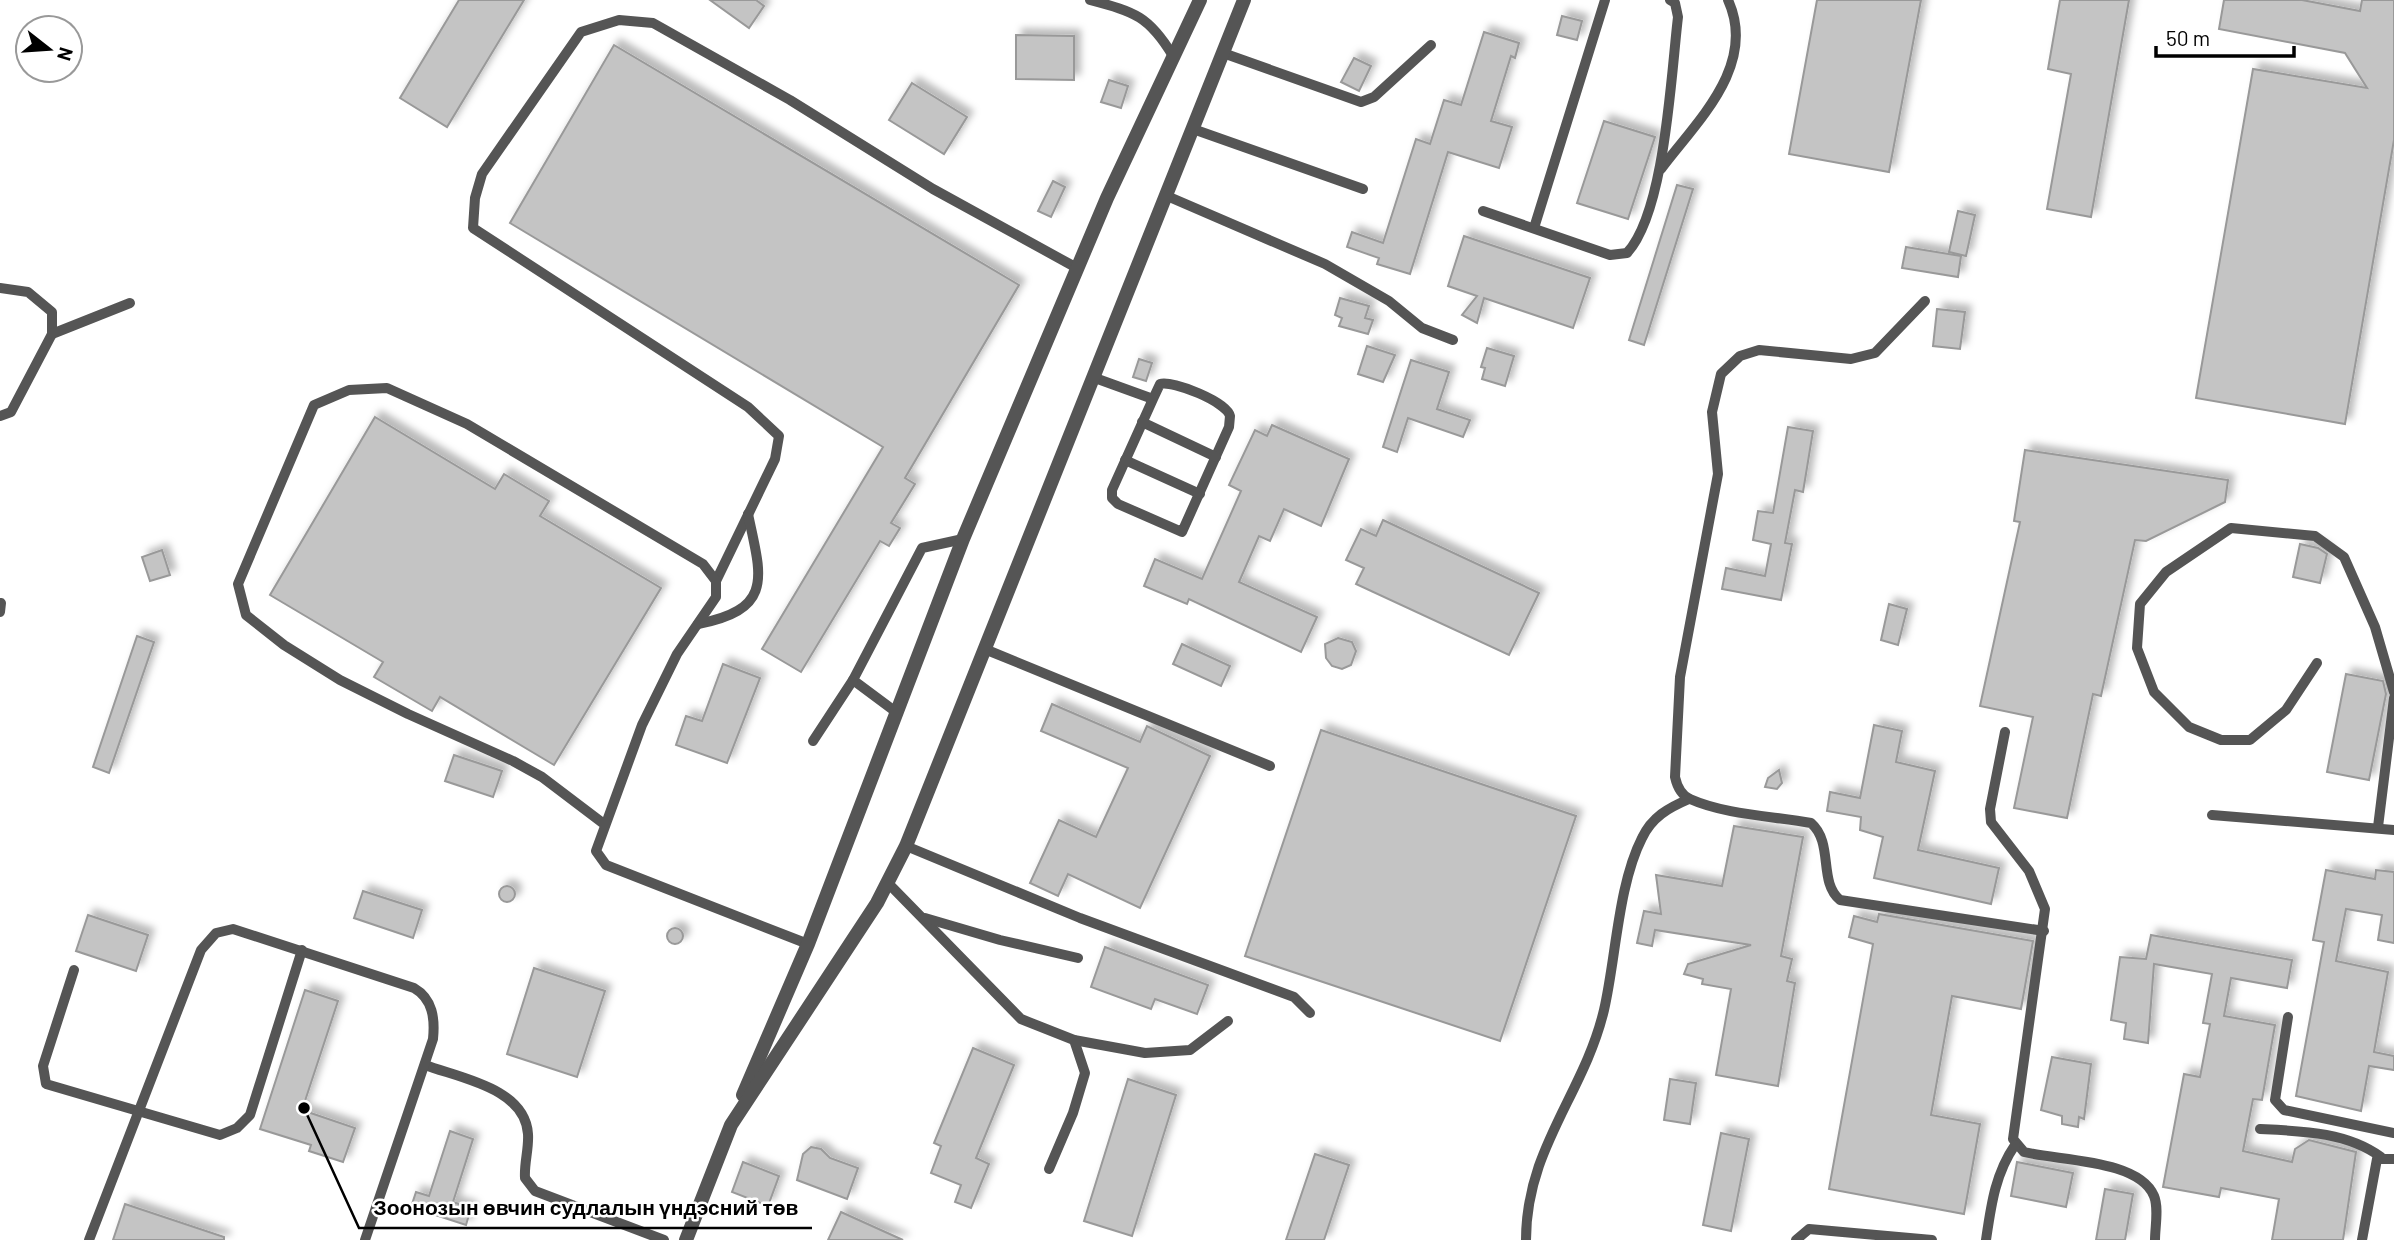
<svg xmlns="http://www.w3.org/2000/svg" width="2394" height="1240" viewBox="0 0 2394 1240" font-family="Barlow,sans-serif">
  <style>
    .building { fill: #c4c4c4; stroke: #999; stroke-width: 2; filter: url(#shadow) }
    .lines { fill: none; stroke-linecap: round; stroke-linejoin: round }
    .lane { stroke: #555; stroke-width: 10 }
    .street { stroke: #555; stroke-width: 14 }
    .leader { fill: none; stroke: #000; stroke-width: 2.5 }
    .callout-dot { fill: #000; stroke: #fff; stroke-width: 2.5 }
    .callout-label { font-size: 21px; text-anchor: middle; font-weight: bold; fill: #000; stroke: #fff; stroke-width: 5; stroke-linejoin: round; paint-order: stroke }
  </style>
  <defs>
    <filter id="shadow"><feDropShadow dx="6" dy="-6" stdDeviation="3.5" flood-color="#0004"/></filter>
  </defs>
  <rect width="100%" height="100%" fill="#fff"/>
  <!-- building -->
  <g class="building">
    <path d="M459,0h65l-77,127 -47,-29z"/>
    <path d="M710,0h46l8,6 -15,22z"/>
    <path d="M1817,0h104l-32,172 -100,-18z"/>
    <path d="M2060,0h69l-38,217 -44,-8 24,-135 -23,-5z"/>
    <path d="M2224,0h78l58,11 2,-11h32v140l-49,284 -149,-26 57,-329 114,19 -22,-35 -126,-24z"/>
    <path d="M1562,16l20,5 -5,19 -20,-5z"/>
    <path d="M1484,32l35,11 -4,15 -4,-2 -20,65 21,6 -13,41 -51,-16 -38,122 -33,-10 2,-6 -32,-11 5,-15 31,11 33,-104 14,5 14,-44 17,5z"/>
    <path d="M1016,35l58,1v44l-58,-1z"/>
    <path d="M614,45l405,240 -114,193 10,6 -24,39 9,5 -11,18 -9,-5 -79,131 -39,-23 121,-202 -373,-224z"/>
    <path d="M1354,58l17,8 -12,25 -18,-9z"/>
    <path d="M1109,80l19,6 -7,22 -20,-6z"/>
    <path d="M912,83l55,34 -23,37 -55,-34z"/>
    <path d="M1604,121l51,16 -27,82 -51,-16z"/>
    <path d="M1053,181l12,6 -14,30 -13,-6z"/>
    <path d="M1677,185l16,4 -49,156 -15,-5z"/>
    <path d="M1958,211l17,4 -9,41 -17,-4z"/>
    <path d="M1464,236l126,42 -17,50 -89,-30 -7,25 -15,-8 15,-19 -29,-10z"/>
    <path d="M1906,247l55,9 -3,21 -56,-9z"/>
    <path d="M1340,298l29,8 -4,12 8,2 -5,14 -29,-8 3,-8 -7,-3z"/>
    <path d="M1937,309l28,3 -5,37 -27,-3z"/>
    <path d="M1367,346l28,9 -12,27 -25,-8z"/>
    <path d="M1487,348l27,8 -9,30 -23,-7 3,-11 -4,-1z"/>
    <path d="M1139,359l13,4 -6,18 -13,-4z"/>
    <path d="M1411,360l38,12 -12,37 33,11 -7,17 -55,-19 -11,34 -14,-5z"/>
    <path d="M375,417l120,72 9,-15 45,27 -9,15 121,72 -107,177 -114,-68 -8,14 -58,-34 9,-15 -113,-67z"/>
    <path d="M1272,425l77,34 -28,67 -37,-17 -14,32 -11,-5 -20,46 78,35 -16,35 -112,-53 -2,5 -43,-18 11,-27 47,20 39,-88 -12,-6 26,-55 12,6z"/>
    <path d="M1788,427l25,4 -10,61 -8,-2 -10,53 7,1 -11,56 -59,-11 4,-21 39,8 6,-32 -18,-4 5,-29 15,2z"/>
    <path d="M2025,450l203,30 -3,22 -79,39 -11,-1 -34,156 -8,-2 -26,124 -53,-10 19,-91 -53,-11 40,-184 -6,-1z"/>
    <path d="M1383,520l156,73 -30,62 -153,-71 8,-16 -18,-8 15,-31 15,7z"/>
    <path d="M2300,544l18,4 9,6 -7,29 -27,-6z"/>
    <path d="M162,550l8,25 -20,6 -8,-24z"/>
    <path d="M1889,604l18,5 -9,36 -17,-5z"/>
    <path d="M137,636l17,6 -45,131 -16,-6z"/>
    <path d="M1338,638l14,4 4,9 -5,14 -9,4 -10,-3 -6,-8 -1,-14z"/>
    <path d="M1182,644l48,22 -9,20 -48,-22z"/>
    <path d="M723,664l37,14 -33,85 -51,-18 10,-29 16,5z"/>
    <path d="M2346,674l37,7 3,13 -17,86 -42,-8z"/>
    <path d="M1052,704l88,38 7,-16 63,30 -70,152 -72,-34 -10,22 -28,-13 29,-63 37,17 32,-69 -87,-37z"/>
    <path d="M1874,725l28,6 -6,31 39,9 -17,79 81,18 -8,36 -117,-26 9,-41 -23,-7 1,-13 -34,-6 3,-19 30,6z"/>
    <path d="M1321,730l255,86 -76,225 -255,-85z"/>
    <path d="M454,755l48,16 -9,26 -48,-16z"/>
    <path d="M1779,770l3,13 -5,6 -12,-2 3,-9z"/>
    <path d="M1734,826l69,11 -22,119 11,3 -5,22 8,2 -17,103 -62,-11 15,-86 -29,-5 1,-5 -19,-5 4,-10 63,-19 -96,-15 -3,16 -15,-3 7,-32 17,3 -5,-39 66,11z"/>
    <path d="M2326,870l49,9 1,-9 18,2v71l-16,-3 4,-25 -36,-6 -10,52 52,11 -14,80 20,4v14l-25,-4 -8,45 -65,-15 28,-154 -11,-2z"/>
    <circle cx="507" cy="894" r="8"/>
    <path d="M363,891l59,19 -9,28 -59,-20z"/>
    <path d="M1879,914l154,27 -12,68 -69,-13 -21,119 49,9 -16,90 -135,-25 44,-245 -24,-7 5,-21 23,6z"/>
    <path d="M88,915l60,20 -12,36 -60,-20z"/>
    <circle cx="675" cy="936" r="8"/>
    <path d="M2151,935l141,25 -5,28 -56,-10 -7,38 51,9 -13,75 -9,-1 -10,52 49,11 3,-13 14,-9 47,12 -13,88h-71l7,-41 -58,-11 -2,9 -56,-10 21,-113 16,3 10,-53 -7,-1 9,-49 -58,-10 -6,79 -24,-4 2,-16 -15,-3 9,-63 26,2z"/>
    <path d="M1105,947l103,38 -11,29 -42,-15 -4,10 -60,-22z"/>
    <path d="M534,968l71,23 -28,86 -70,-23z"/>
    <path d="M305,990l33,11 -36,109 53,18 -12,34 -34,-11 2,-6 -51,-16z"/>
    <path d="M973,1048l41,17 -38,93 13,6 -18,44 -16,-6 6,-17 -30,-12 10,-27 -7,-3z"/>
    <path d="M2052,1057l39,7 -7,55 -5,-2 -1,10 -16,-3v-8l-21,-6z"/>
    <path d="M1128,1079l48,16 -44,141 -48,-15z"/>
    <path d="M1670,1079l26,4 -6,41 -26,-4z"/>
    <path d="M450,1131l23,8 -20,63 18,6 -5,17 -55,-18 5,-15 13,4z"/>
    <path d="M1721,1133l28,6 -18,92 -28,-6z"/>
    <path d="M811,1147l10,2 9,9 28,10 -11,31 -50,-19 6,-26z"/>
    <path d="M1315,1154l34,11 -25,75h-38z"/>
    <path d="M743,1162l36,14 -11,30 -36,-14z"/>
    <path d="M2017,1162l56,11 -7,34 -55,-11z"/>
    <path d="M2105,1189l28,5 -8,46h-29z"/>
    <path d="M125,1204l99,33v3h-111z"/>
    <path d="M841,1212l62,28h-75z"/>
  </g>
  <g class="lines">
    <!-- lane -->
    <g class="lane">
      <path d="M1090,0c45,12 59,16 83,56"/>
      <path d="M1223,53l138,49 13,-5 57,-52"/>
      <path d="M1193,129l170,60"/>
      <path d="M1661,169c35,-47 97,-103 67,-169"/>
      <path d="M1167,196l158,68 64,37 33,27 31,12"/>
      <path d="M1483,211l127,44 17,-2c38,-41 44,-178 51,-236l-3,-14 -5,-3"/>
      <path d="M1534,228l71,-228"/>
      <path d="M0,288l28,4 24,20v22l-41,78 -11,4"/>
      <path d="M1925,301l-50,52 -24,6 -92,-9 -19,6 -19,18 -9,38 6,62 -38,203 -5,100c2,9 6,18 15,22 36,16 83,17 121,24 23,20 7,59 29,77l204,31"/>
      <path d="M52,334l78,-31"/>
      <path d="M1095,378l58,21 -41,91v8l6,6 64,28 47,-105c0,0 1,-11 1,-11 -3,-14 -57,-36 -70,-32l-7,15"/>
      <path d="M1142,422l74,35"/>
      <path d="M1125,460l75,34"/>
      <path d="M716,581l59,-122 4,-23 -31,-29 -275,-179 2,-30 7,-24 99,-142 38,-12 34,3 137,77 143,89 144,79"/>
      <path d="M0,612l1,-9"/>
      <path d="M698,624c77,-15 63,-48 50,-110"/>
      <path d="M987,650l283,116"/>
      <path d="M2317,663l-31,47 -36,30h-29l-32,-13 -35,-35 -17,-44 3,-44 26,-32 65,-44 84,8 29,21 31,70 19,65"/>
      <path d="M896,712l-43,-32 69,-132 41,-9"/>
      <path d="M2005,732l-15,77 1,13 38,49 16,38 -32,230 11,13c35,9 115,7 130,44 5,12 1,31 1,44"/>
      <path d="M813,741l40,-61"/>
      <path d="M2212,815l182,15"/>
      <path d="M604,824l-62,-47 -29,-16 -105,-47 -68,-34 -56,-35 -38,-30 -8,-31 76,-179 35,-15 38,-2 80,36 236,140 13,17v16l-39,57 -35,71 -46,126 10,14 202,79"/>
      <path d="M2378,827l16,-129"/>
      <path d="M906,846l174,72 214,79 16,16"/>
      <path d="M887,882l134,137 53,21 71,13 45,-3 38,-29"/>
      <path d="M925,918l75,22 78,18"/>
      <path d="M74,970l-31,96 3,18 174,51 17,-7 13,-13 52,-165"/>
      <path d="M2288,1017l-13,83 9,10 110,23"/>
      <path d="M425,1065c35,13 100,23 103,69 1,15 -4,29 -3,44l10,13 129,49"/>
      <path d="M2260,1129c42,2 87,3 121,28"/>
      <path d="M1049,1169l24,-56 12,-40 -11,-33"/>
      <path d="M89,1240l112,-290 15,-17 17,-4 181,59c19,11 21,31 19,51l-68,201"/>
      <path d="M1526,1240c0,-92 58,-146 78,-230 12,-52 14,-125 38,-172 10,-21 26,-30 47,-39"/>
      <path d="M1796,1240l13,-11 123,11"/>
      <path d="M1986,1240c5,-34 9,-66 29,-95"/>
      <path d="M2362,1240l15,-81h17"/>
    </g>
    <!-- street -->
    <g class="street">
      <path d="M743,1095l65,-151 155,-405 144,-341 93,-198"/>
      <path d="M686,1240l45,-115 146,-222 29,-57 338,-846"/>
    </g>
  </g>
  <!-- callouts -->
  <path class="leader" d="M304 1108L359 1228H812"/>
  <circle class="callout-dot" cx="304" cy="1108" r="7"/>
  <g class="callout-label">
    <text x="586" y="1215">Зоонозын өвчин судлалын үндэсний төв</text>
  </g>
  <!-- north arrow -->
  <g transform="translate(49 49) rotate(107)"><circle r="33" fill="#ffffff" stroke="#999999" stroke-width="2"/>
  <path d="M0-5L12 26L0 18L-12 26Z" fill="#000000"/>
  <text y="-10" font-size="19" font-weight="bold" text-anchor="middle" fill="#000000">N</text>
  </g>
  <!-- scale -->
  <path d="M2156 46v10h138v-10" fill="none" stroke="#000000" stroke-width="3.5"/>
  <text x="2166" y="46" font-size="21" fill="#000000" stroke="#ffffff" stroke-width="5" paint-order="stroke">50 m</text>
</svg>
